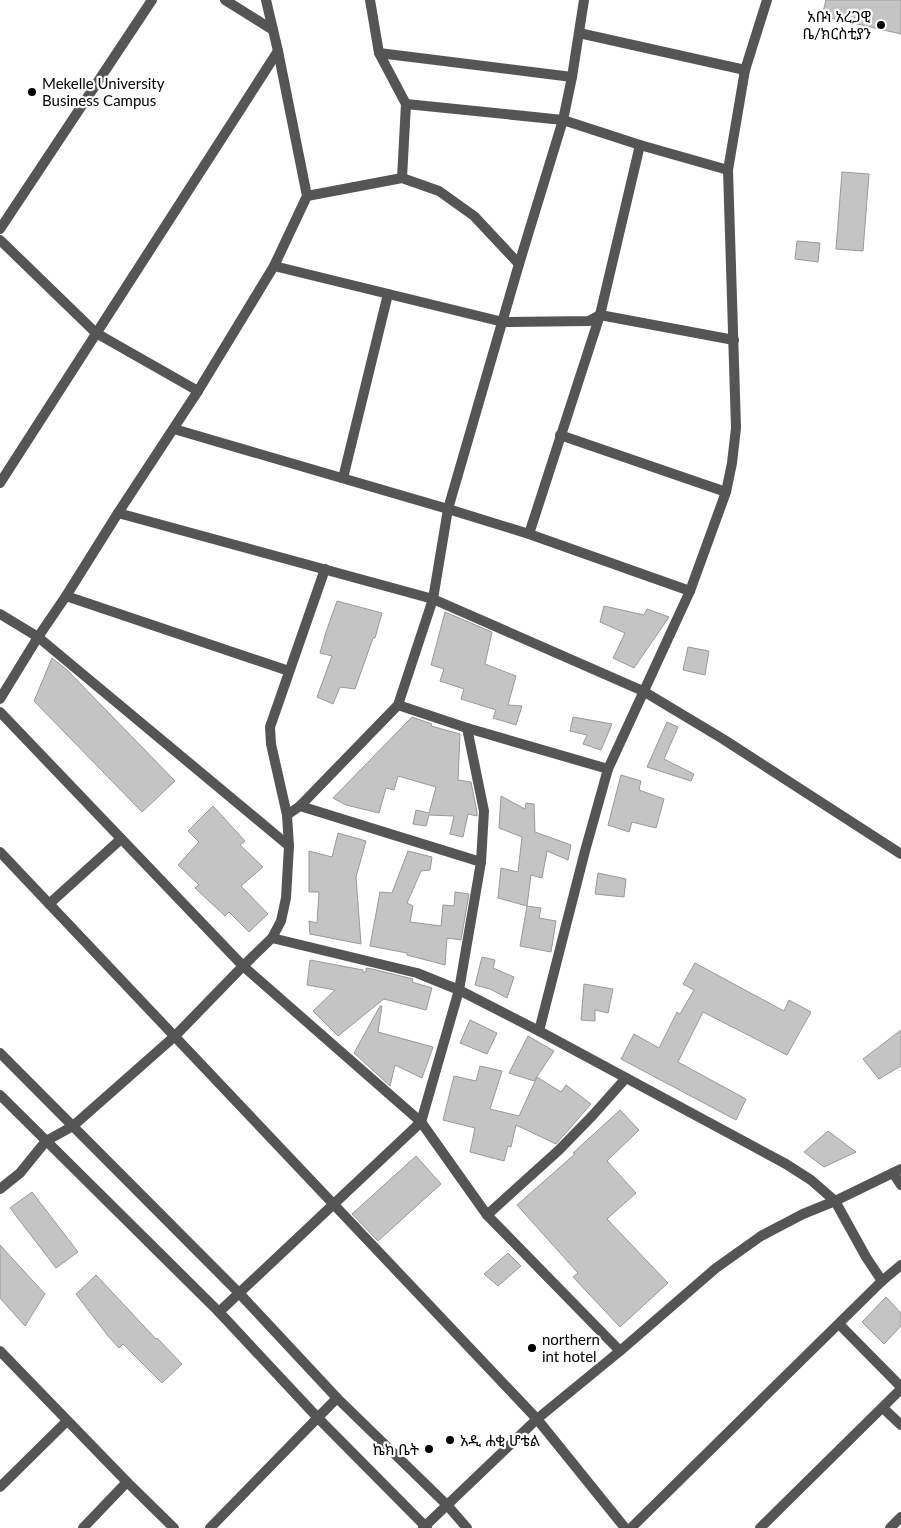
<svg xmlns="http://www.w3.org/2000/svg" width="901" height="1528" viewBox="0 0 901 1528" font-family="Lato,'Noto Sans Ethiopic',sans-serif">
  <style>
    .building { fill: #c4c4c4; stroke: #999 }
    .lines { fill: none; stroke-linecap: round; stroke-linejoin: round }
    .minor { stroke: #555; stroke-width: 10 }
    .tertiary { stroke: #555; stroke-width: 10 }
    .poi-dot { fill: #000; stroke: #fff; stroke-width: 2 }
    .labels { text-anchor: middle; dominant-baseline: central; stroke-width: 4.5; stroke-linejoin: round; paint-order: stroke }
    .poi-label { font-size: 15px; fill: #000; stroke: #fff; text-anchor: start }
  </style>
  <rect width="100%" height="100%" fill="#fff"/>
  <!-- building -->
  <g class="building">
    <path d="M826,0h75v34l-79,-18z"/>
    <path d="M842,172l27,2 -6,77 -27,-2z"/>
    <path d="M797,241l23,2 -2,19 -23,-3z"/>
    <path d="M337,601l45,12 -7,25h-2l-18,51 -15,-2 -7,17 -16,-7 15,-41 -12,-3 6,-21z"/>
    <path d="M604,606l40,9 3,-6 22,8 -35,51 -21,-10 12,-25 -25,-11z"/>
    <path d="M445,612l47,20 -7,32 31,12 -8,29 14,1 -6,19 -23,-7 3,-8 -35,-11 3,-10 -24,-8 4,-12 -13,-4z"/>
    <path d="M688,647l21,4 -4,24 -22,-5z"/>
    <path d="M52,658l14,11 109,112 -33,31 -108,-111z"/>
    <path d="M412,717l20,7 -1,2 29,8 -2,46 13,2 6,30v4l-9,-2 -5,23 -13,-3 4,-18 -25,-1 -3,11 -13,-2 3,-14 13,3 7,-26 -38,-11 -4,14 -8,-2 -7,25 -33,-8 -13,-7z"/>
    <path d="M573,717l39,7 -11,26 -18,-6 4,-9 -17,-4z"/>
    <path d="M667,722l11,5 -14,32 30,15 -3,7 -44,-14z"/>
    <path d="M621,775l20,6 -2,9 25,9 -8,29 -24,-6 -3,10 -21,-7z"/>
    <path d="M501,796l24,13 1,-6 8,1 1,28 36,13 -3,15 -21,-9 -5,27 -11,-3 -4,31 -29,-8 3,-30 17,4 4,-35 -23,-9z"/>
    <path d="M213,806l32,35 -5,4 23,22 -22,19 27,28 -19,18 -20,-20 -4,4 -30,-28 4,-3 -21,-20 21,-23 -11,-11z"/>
    <path d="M338,833l28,8 -10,36 5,67 -51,-10 -1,-13 8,2 2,-31h-10v-41l23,6z"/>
    <path d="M408,851l24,6 -2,13 -9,1 -14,32 6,3 -3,16 31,4 2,-21 11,1 1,-14 14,2 -8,46 -14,-2 -2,27 -38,-10v-2l-37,-7 10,-54 12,1z"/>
    <path d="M598,873l28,6 -2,18 -29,-3z"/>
    <path d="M527,906l14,2 -2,10 17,3 -5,31 -31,-6z"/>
    <path d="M482,957l13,3 -2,8 21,9 -7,21 -17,-9 -15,-4z"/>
    <path d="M310,960l53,10v2h3v-4l6,1 41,10 -1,3 20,6 -6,22 -42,-11 1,-1 -47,38 -25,-25 22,-21 -28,-5z"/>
    <path d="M695,963l89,48 5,-11 22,12 -24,43 -84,-43 -25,50 68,37 -10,21 -115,-61 13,-25 25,14 18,-36 3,2 14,-24 -11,-6z"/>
    <path d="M584,984l29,5 -5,24 -13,-3v11l-14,-1z"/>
    <path d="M380,1006h2l-4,26 55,15 -11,31 -27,-13 -5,21 -36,-33z"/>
    <path d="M470,1020l27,13 -10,21 -27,-11z"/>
    <path d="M901,1030v36l-22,13 -16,-20z"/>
    <path d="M528,1036l26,15 -20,30 -25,-8z"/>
    <path d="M480,1066l22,5 -12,38 29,7 18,-39 24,15 5,-7 25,19 -35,40 -40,-19 -5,22 -3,-1 -4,15 -34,-9 5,-24 -32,-8 11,-44 22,5z"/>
    <path d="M620,1110l19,20 -32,31 29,32 -29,26 61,64 -48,44 -47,-50 5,-4 -61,-68 58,-51 -2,-1z"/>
    <path d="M828,1131l28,21 -32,15 -20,-15z"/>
    <path d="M416,1156l25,28 -63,57 -26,-27z"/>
    <path d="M32,1192l46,60 -22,16 -46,-60z"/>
    <path d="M0,1245l45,49 -20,32 -25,-28z"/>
    <path d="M508,1253l13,13 -23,20 -14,-12z"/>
    <path d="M96,1275l60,64 1,-1 25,26 -20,19 -39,-39 -4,4 -11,-12 -32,-42z"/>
    <path d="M886,1297l15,16v13l-17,18 -22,-22z"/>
  </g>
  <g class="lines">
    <!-- minor -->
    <g class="minor">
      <path d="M225,0l48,30"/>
      <path d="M370,0l9,53 27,51 -4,74"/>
      <path d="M579,33l166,37"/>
      <path d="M379,53l193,24"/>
      <path d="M406,104l157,16 77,25 88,25"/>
      <path d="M307,196l95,-18 37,13 35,25 45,48"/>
      <path d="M0,240l96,93 102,58"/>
      <path d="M274,266l229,56 86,-1 11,-6 134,25"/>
      <path d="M174,429l274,80 81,25 161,57"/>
      <path d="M560,435l166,57"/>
      <path d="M343,478l45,-184"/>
      <path d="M0,483l278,-432"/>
      <path d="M118,513l315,86 210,92 80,48 178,115"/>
      <path d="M529,534l71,-219 40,-170"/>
      <path d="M66,596l223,75"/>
      <path d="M0,614l38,23 251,209"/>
      <path d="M0,699l38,-62 28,-41 52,-83 80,-122 76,-125 33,-70 -29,-145 -12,-51"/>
      <path d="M398,705l69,23 141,41"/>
      <path d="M0,712l243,254 178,156 66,93 133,136"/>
      <path d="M300,806l181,56"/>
      <path d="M287,815l13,-9 98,-101 35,-106 15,-90 71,-245 44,-144 9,-43 12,-77"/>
      <path d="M0,852l537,567 88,109"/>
      <path d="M49,904l72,-65"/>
      <path d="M272,938l145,35 42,17 80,41 247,133 25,16 24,21 31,56 16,24"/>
      <path d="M539,1031l46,-180 23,-82 82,-178 36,-99 6,-29 4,-35 -8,-258 17,-100 22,-70"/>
      <path d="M893,1173l8,12"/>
      <path d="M0,1189l20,-16 26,-32 27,-15 102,-90 68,-70 29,-28 9,-17 5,-23 3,-52 -2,-31 -16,-71 -1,-17 55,-158"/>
      <path d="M487,1215l72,-65 34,-35 33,-37"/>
      <path d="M219,1312l202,-190 38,-132 22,-128 3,-51 -17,-83"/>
      <path d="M839,1324l62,63"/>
      <path d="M0,1351l127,131 47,46"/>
      <path d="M883,1408l18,17"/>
      <path d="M0,1487l67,-66"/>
      <path d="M83,1528l44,-46"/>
      <path d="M210,1528l127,-130"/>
      <path d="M631,1528l251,-247 19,-16"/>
      <path d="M760,1528l141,-139"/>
      <path d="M890,1528l11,-11"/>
    </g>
    <!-- tertiary -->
    <g class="tertiary">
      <path d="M0,229l152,-229"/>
      <path d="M0,1053l239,240 98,105 110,107 20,23"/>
      <path d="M0,1095l219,217 99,106 109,110"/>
      <path d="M423,1528l114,-109 83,-68 96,-83 45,-32 42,-22 32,-13 66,-32"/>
    </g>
  </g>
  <!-- markers -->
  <g class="poi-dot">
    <circle cx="881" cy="25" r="5"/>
    <circle cx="32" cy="92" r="5"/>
    <circle cx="532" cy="1348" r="5"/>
    <circle cx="450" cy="1440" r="5"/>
    <circle cx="429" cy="1449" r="5"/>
  </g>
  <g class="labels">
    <!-- poi labels -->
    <g class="poi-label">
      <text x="871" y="16" text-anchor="end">አቡነ አረጋዊ<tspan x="871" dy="17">ቤ/ክርስቲያን</tspan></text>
      <text x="42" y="83">Mekelle University<tspan x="42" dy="17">Business Campus</tspan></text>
      <text x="542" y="1339">northern<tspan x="542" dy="17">int hotel</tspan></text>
      <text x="460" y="1440">አዲ ሐቂ ሆቴል</text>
      <text x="419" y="1449" text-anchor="end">ኬክ ቤት</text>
    </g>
  </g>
</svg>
